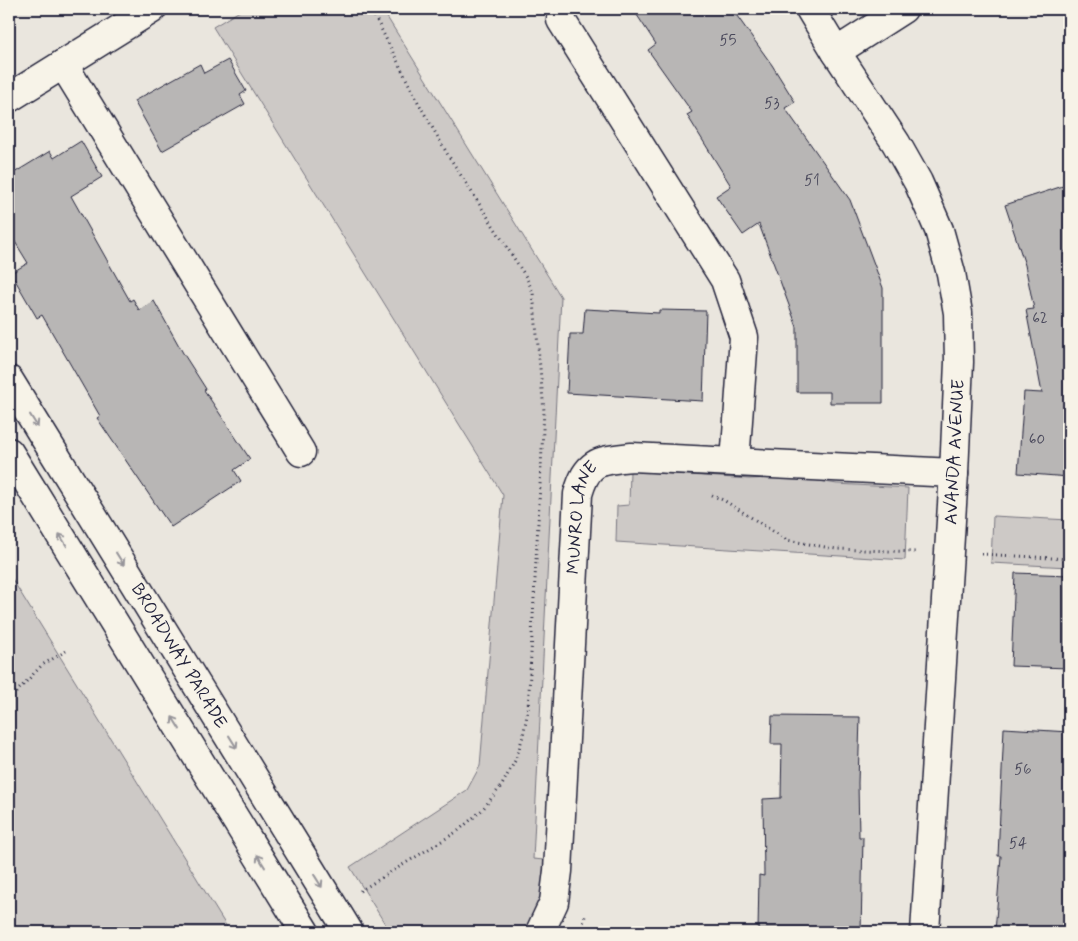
<svg xmlns="http://www.w3.org/2000/svg" width="1078" height="941" viewBox="0 0 1078 941" font-family="Mynerve,sans-serif">
  <style>
    .green { fill: #cdc9c6; stroke: #787680 }
    .building { fill: #b8b6b5; stroke: #22223b }
    .lines { fill: none; stroke-linecap: round; stroke-linejoin: round }
    .street-casing { stroke: #22223b; stroke-width: 31 }
    .secondary-casing { stroke: #22223b; stroke-width: 31 }
    .path { stroke: #22223b; stroke-width: 3; stroke-dasharray: 1 4; stroke-linecap: butt }
    .street { stroke: #f7f3e8; stroke-width: 28 }
    .secondary { stroke: #f7f3e8; stroke-width: 28 }
    .oneway { stroke: #97959a }
    .labels { text-anchor: middle; dominant-baseline: central; stroke-width: 4.5; stroke-linejoin: round; paint-order: stroke }
    .number-label { font-size: 15px; fill: #48475a }
    .street-label { font-size: 18px; fill: #22223b; stroke: #f7f3e8 }
  </style>
  <rect width="100%" height="100%" fill="#eae6de"/>
  <filter id="ink" filterUnits="userSpaceOnUse"><feTurbulence type="fractalNoise" baseFrequency=".02" numOctaves="2"/><feDisplacementMap in="SourceGraphic" scale="10" xChannelSelector="R" yChannelSelector="G"/><feConvolveMatrix kernelMatrix="1 2 1 2 8 2 1 2 1" color-interpolation-filters="sRGB"/></filter>
  <g filter="url(#ink)">
    <!-- green -->
    <g class="green">
      <path d="M243,9h139l179,288 -28,562 11,1 -3,41 -14,31h-137l-40,-65 117,-77 13,-24 23,-271 -290,-468z"/>
      <path d="M630,471l119,8 46,-2 42,7 71,4 -3,72 -289,-18 1,-36 12,-1z"/>
      <path d="M993,516l76,4v47l-78,-4z"/>
      <path d="M9,574l221,358h-221z"/>
    </g>
    <!-- building -->
    <g class="building">
      <path d="M633,9h99l40,56 23,37 -10,6 65,92 33,88v115h-53v-11h-33v-65l-38,-103 -16,11 -27,-39 15,-10 -44,-71 5,-3 -44,-62 8,-6z"/>
      <path d="M228,60l18,31 -6,4 5,9 -83,47 -28,-50 66,-37 4,9z"/>
      <path d="M81,141l21,36 -31,19 59,105 3,-2 6,11 15,-9 29,52 23,36 -2,1 46,69 -16,11 7,11 -70,46 -74,-109 3,-2 -58,-101 -5,3 -26,-45 17,-10 -19,-31v-56l41,-25 4,7z"/>
      <path d="M1069,184v66l-4,1 4,27v199l-51,-4 6,-81 18,1 -16,-83 8,-1 -9,-44 -20,-60z"/>
      <path d="M585,309l74,4v-3l47,1 -3,90 -136,-8 3,-59h13z"/>
      <path d="M1015,573l54,2v93l-58,-2z"/>
      <path d="M772,716l88,1 -2,66 1,54h4l-2,95h-103l1,-57 5,1 -1,-77 18,-1 1,-54h-11z"/>
      <path d="M1004,728l65,4v200h-74l6,-76h-3z"/>
    </g>
    <g class="lines">
      <defs>
        <g id="street">
          <path d="M810,9l26,43 60,91 22,39 21,48 12,43 7,40 1,49 -5,111 -29,459"/>
          <path d="M561,20l164,260 19,57 -9,125"/>
          <path d="M836,52l67,-43"/>
          <path d="M63,64l238,388"/>
          <path id="s1" d="M540,932l14,-30 4,-31 20,-377c10,-34 20,-33 54,-37l322,16"/>
        </g>
        <g id="secondary">
          <path d="M9,98l143,-89"/>
          <path id="s2" d="M9,380l340,552"/>
          <path d="M9,452l296,480"/>
        </g>
      </defs>
      <!-- street casing -->
      <use href="#street" class="street-casing"/>
      <!-- secondary casing -->
      <use href="#secondary" class="secondary-casing"/>
      <!-- path -->
      <g class="path">
        <path d="M712,495l13,6 62,39 49,9 81,3"/>
        <path d="M981,554l88,5"/>
        <path d="M9,700l33,-35 24,-14"/>
        <path d="M360,891l98,-60 24,-21 20,-25 14,-26 7,-23 5,-26 16,-299 -11,-119 -7,-15 -78,-122 -29,-51 -48,-95"/>
        <path d="M581,932l4,-16"/>
      </g>
      <!-- street -->
      <use href="#street" class="street"/>
      <!-- secondary -->
      <use href="#secondary" class="secondary"/>
    </g>
    <!-- one-way arrows -->
    <defs><path id="oneway-shaft" d="M-6 0H5M1.5-3L5.5 0L1.5 3" fill="none" stroke-width="1.6" stroke-linecap="round" stroke-linejoin="round" transform="scale(1.25)"/></defs>
    <g class="oneway">
      <use href="#oneway-shaft" transform="translate(34 421) rotate(58)"/>
      <use href="#oneway-shaft" transform="translate(63 540) rotate(-122)"/>
      <use href="#oneway-shaft" transform="translate(120 559) rotate(58)"/>
      <use href="#oneway-shaft" transform="translate(176 723) rotate(-122)"/>
      <use href="#oneway-shaft" transform="translate(233 742) rotate(58)"/>
      <use href="#oneway-shaft" transform="translate(261 861) rotate(-122)"/>
      <use href="#oneway-shaft" transform="translate(318 881) rotate(58)"/>
    </g>
  </g>
  <g class="labels">
    <!-- number labels -->
    <g class="number-label">
      <text x="728" y="41">55</text>
      <text x="772" y="104">53</text>
      <text x="812" y="181">51</text>
      <text x="1040" y="319">62</text>
      <text x="1037" y="440">60</text>
      <text x="1023" y="770">56</text>
      <text x="1018" y="844">54</text>
    </g>
    <!-- street labels -->
    <g class="street-label">
      <text transform="translate(955 452) rotate(-87)">AVANDA AVENUE</text>
      <text stroke="none"><textPath href="#s1" startOffset="419">MUNRO LANE</textPath></text>
      <text stroke="none"><textPath href="#s2" startOffset="324">BROADWAY PARADE</textPath></text>
    </g>
  </g>
  <!-- margin -->
  <rect width="1078" height="941" fill="none" stroke="#f7f3e8" stroke-width="30"/>
  <rect x="15" y="15" width="1048" height="911" fill="none" stroke="#22223b" stroke-width="2" filter="url(#ink)"/>
</svg>
